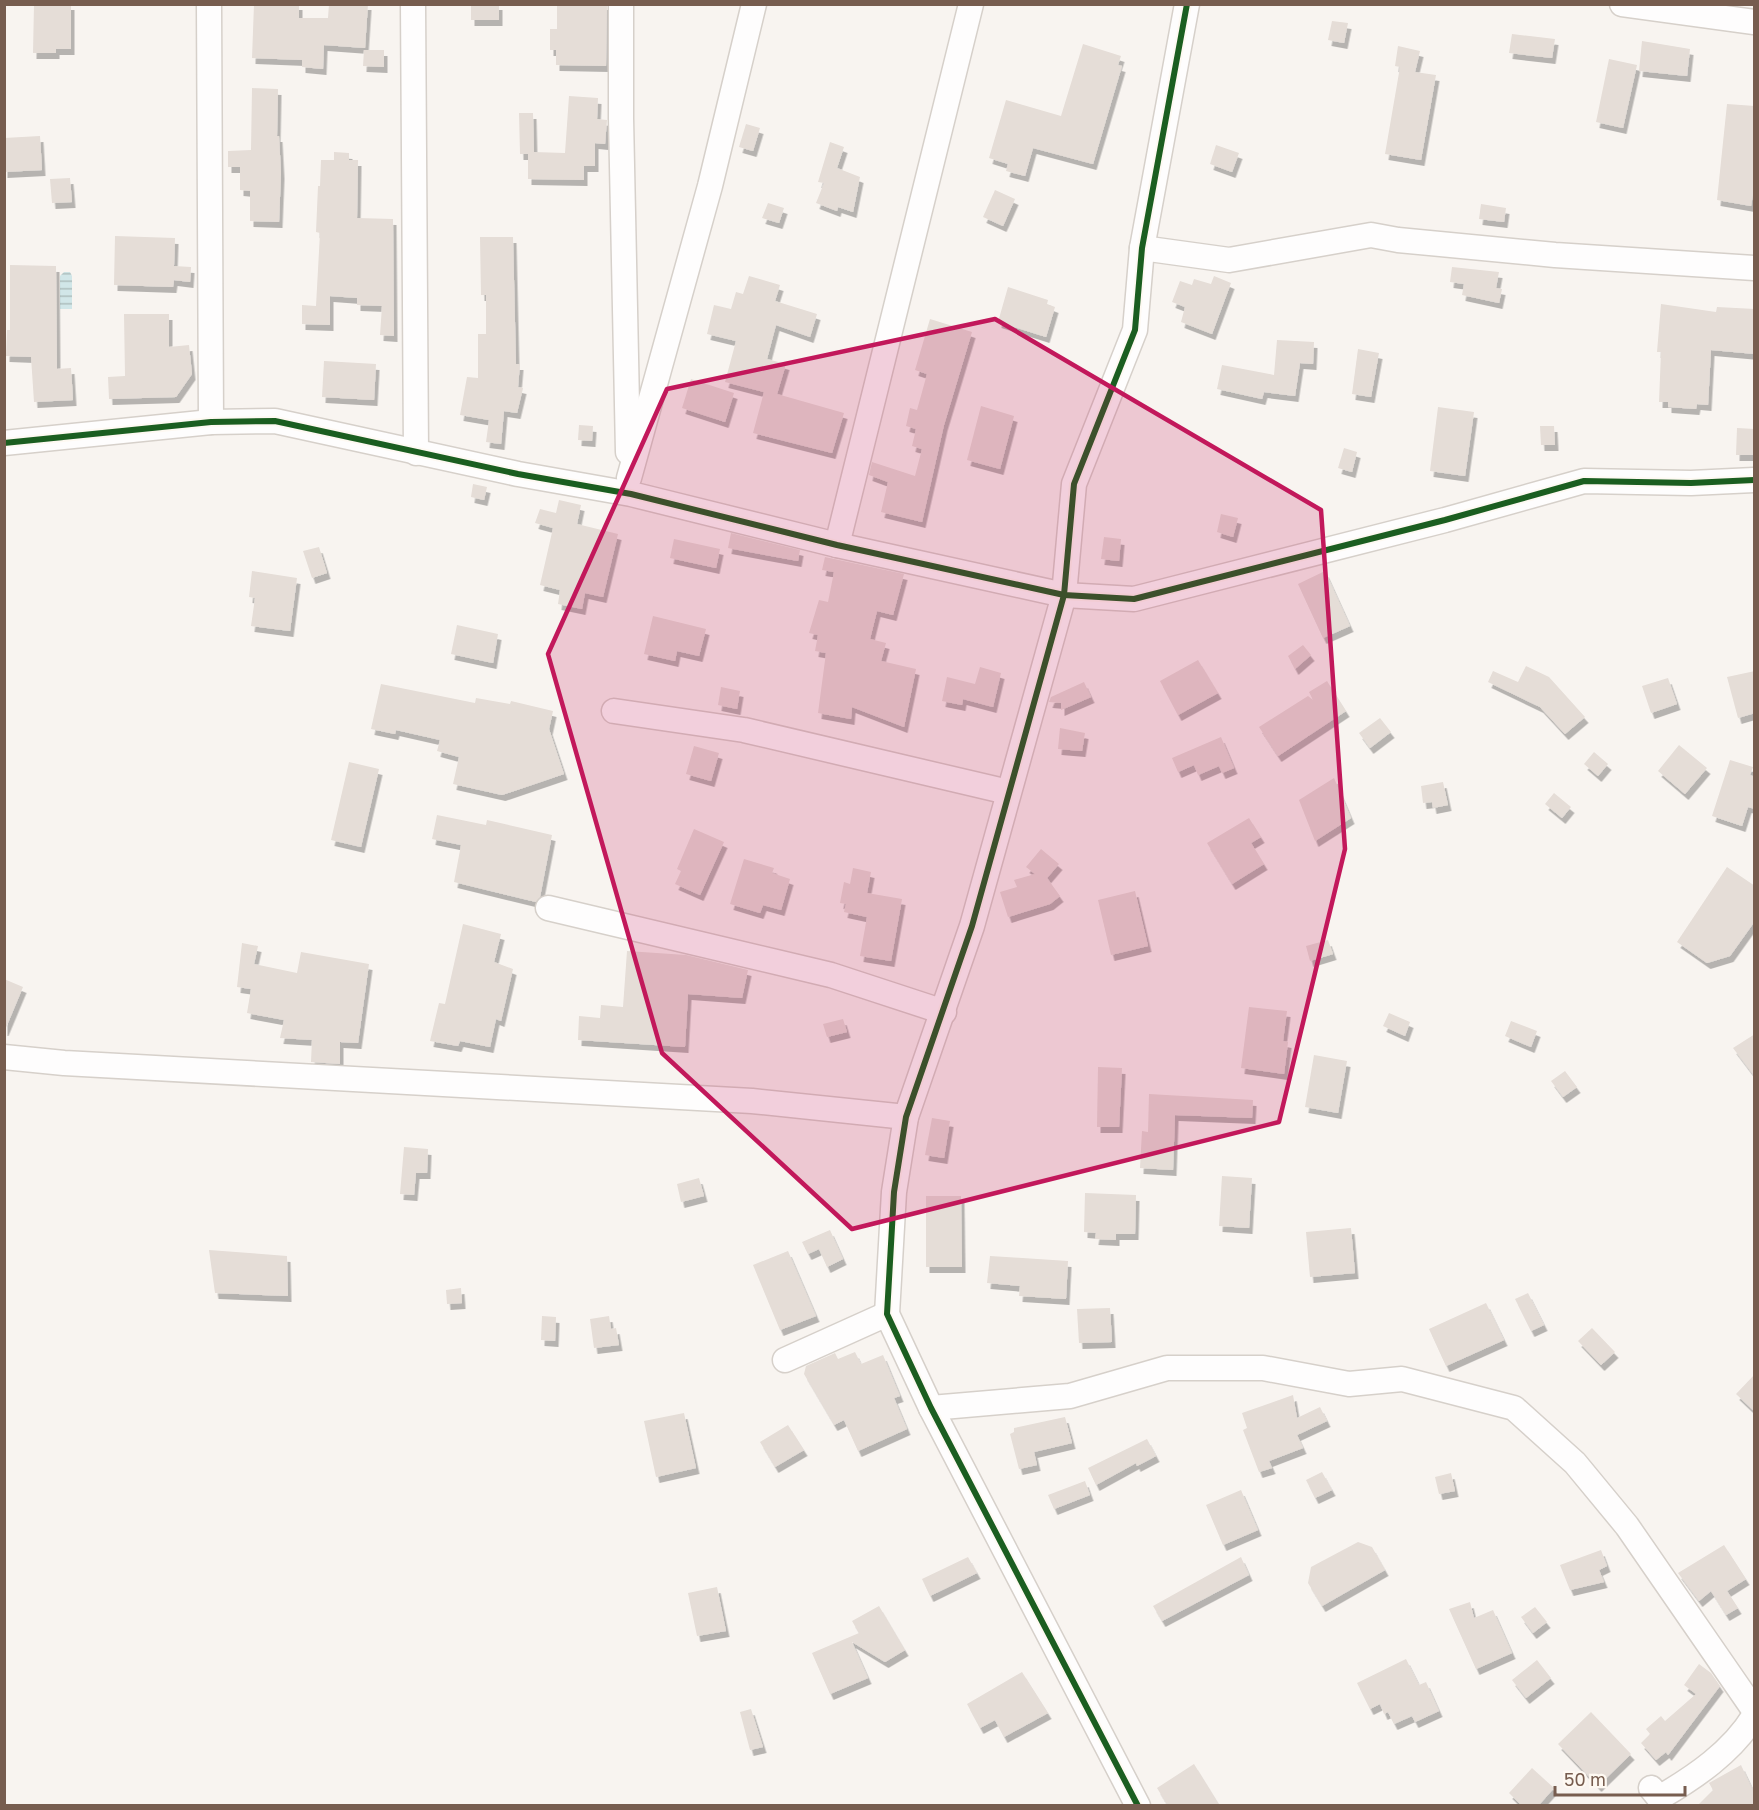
<svg xmlns="http://www.w3.org/2000/svg" width="1759" height="1810" viewBox="0 0 1759 1810" font-family="'Golos Text',sans-serif">
  <style>
    .water { fill: url(#water-rules) }
    .building { fill: #e5ddd7; filter: url(#shadow) }
    .lines { fill: none; stroke-linecap: round; stroke-linejoin: round }
    .minor-casing { stroke: #d6d0ca; stroke-width: 27 }
    .minor { stroke: #fefdfd; stroke-width: 24 }
    .cycleway-casing { stroke: #fef9f2; stroke-width: 10 }
    .cycleway { stroke: #1b5e20; stroke-width: 6 }
    .marked { fill: #c2185b; fill-opacity: 0.2; stroke: #c2185b; stroke-width: 4.5; stroke-linejoin: round }
  </style>
  <defs>
    <pattern id="water-rules" width="6" height="5" patternUnits="userSpaceOnUse" patternTransform="scale(1.5)"><rect width="6" height="5" fill="#d1e6e8"/><path d="M0 2.5h6" fill="none" stroke="#aebebe"/></pattern>
    <filter id="shadow"><feDropShadow dx="3.5" dy="6" stdDeviation="0" flood-color="#0004"/></filter>
  </defs>
  <rect width="100%" height="100%" fill="#f8f4f0"/>
  <!-- water -->
  <path class="water" d="M64,272h6l2,4v33h-12v-33z"/>
  <!-- building -->
  <g class="building">
    <path d="M34,4h37v45h-15v4h-23z"/>
    <path d="M254,4h45v14h29l1,-14h39l-3,44 -41,-3 -1,24 -21,-2v-7l-50,-2z"/>
    <rect x="471" y="4" width="28" height="16"/>
    <path d="M557,4h50l-1,62 -50,-1v-15h-6v-21h7z"/>
    <path d="M1332,21l16,2 -4,20 -16,-3z"/>
    <path d="M1512,34l43,5 -3,19 -43,-5z"/>
    <path d="M1642,41l48,8 -3,27 -48,-5z"/>
    <path d="M1083,44l38,12 -3,9 4,1 -29,98 -60,-16 -8,28 -19,-5 2,-7 -19,-6 17,-58 55,16z"/>
    <path d="M1398,46l22,5 -5,21 21,3 -15,85 -36,-6 15,-87 -5,-1z"/>
    <path d="M364,50h20v17l-21,-1z"/>
    <path d="M1609,59l28,6 -14,63 -27,-6z"/>
    <path d="M252,88l26,1 -1,47h2l2,37 -2,49 -29,-1v-30l-10,-1v-23h-12v-16l23,-1z"/>
    <path d="M569,96l29,2 -1,21 10,1 -2,24 -10,-1v23h-11v14l-56,-1v-25h-8l-1,-41h14l1,39 31,1z"/>
    <path d="M1727,104l28,2v77l-4,23 -34,-6z"/>
    <path d="M746,124l14,4 -7,23 -14,-4z"/>
    <path d="M40,136l2,34 -38,2v-34z"/>
    <path d="M830,142l14,5 -7,21 23,9 -7,35 -15,-5 -1,4 -21,-8 8,-20 -6,-1z"/>
    <path d="M1216,145l23,8 -7,19 -22,-8z"/>
    <path d="M334,152l15,1v7h9l-1,58 36,1 1,117 -14,-1 2,-29 -25,-1v-7l-27,-2v29l-28,-1v-19l14,1 4,-73 -4,-1 2,-46h2l1,-26h13z"/>
    <path d="M70,178l2,24 -20,1 -2,-24z"/>
    <path d="M995,190l20,9 -12,27 -20,-9z"/>
    <path d="M768,203l16,5 -5,15 -17,-5z"/>
    <path d="M1481,204l25,4 -2,14 -25,-3z"/>
    <path d="M115,236l60,2 -1,28 17,1 -1,15 -16,-2 -1,7 -59,-2z"/>
    <path d="M480,237h33l3,127h4l-2,23 5,1 -6,25 -13,-2 -3,33 -15,-2 3,-22 -29,-5 7,-38 11,1v-44h8v-39h-5z"/>
    <path d="M10,265l46,1 1,103 14,-1 2,32 -39,2 -3,-45 -25,-1 1,-26h3z"/>
    <path d="M1452,267l47,5 -3,16 6,1 -3,14 -37,-8 2,-11 -14,-2z"/>
    <path d="M749,276l31,9 -5,16 42,13 -7,23 -34,-12 -9,34 19,5 -9,30 67,19 -12,40 -79,-20 11,-41 -39,-10 11,-41 -29,-7 7,-29 17,4 5,-17 7,2z"/>
    <path d="M1214,276l17,7 -19,51 -31,-12 4,-15 -13,-5 8,-21 12,4 2,-6 17,5z"/>
    <path d="M1008,287l40,13 -1,4 8,3 -9,30 -48,-15z"/>
    <path d="M1661,304l55,8 1,-5 38,2v45l-44,-4 -3,55 -11,-1 -1,5 -28,-2v-5h-9l2,-50h-4z"/>
    <path d="M124,314h45v33l20,-2 3,29 -16,23 -67,2 -1,-22 17,-1z"/>
    <path d="M930,319l42,13 -28,93 -22,97 -41,-10 7,-30 -19,-7 3,-13 43,14 7,-27 -10,-3 4,-17 -10,-3 4,-18 7,2 10,-36 -12,-4z"/>
    <path d="M1277,340l37,2 -1,22 -13,-1 -5,33 -31,-4 -2,7 -45,-10 5,-24 52,10z"/>
    <path d="M1358,349l21,4 -8,44 -19,-3z"/>
    <path d="M324,361l52,3 -2,36 -52,-3z"/>
    <path d="M691,379l43,14 -9,29 -43,-14z"/>
    <path d="M981,406l33,10 -14,53 -33,-9z"/>
    <path d="M1438,407l36,5 -9,64 -35,-5z"/>
    <path d="M579,425l14,1 -1,15 -14,-1z"/>
    <path d="M1540,426h14l1,19h-14z"/>
    <path d="M1737,428l18,1v26h-19z"/>
    <path d="M1344,448l13,4 -5,20 -14,-4z"/>
    <path d="M473,484l14,3 -3,13 -13,-3z"/>
    <path d="M559,500l22,5 -4,19 41,10 -15,63 -18,-4 -3,16 -24,-5 2,-14 -20,-5 13,-57 -18,-5 5,-14 16,4z"/>
    <path d="M1221,514l17,4 -5,19 -16,-5z"/>
    <path d="M731,533l69,17 -2,11 -70,-13z"/>
    <path d="M1104,537l17,2 -2,22 -18,-2z"/>
    <path d="M674,539l46,10 -4,19 -46,-10z"/>
    <path d="M319,547l8,26 -15,5 -9,-27z"/>
    <path d="M825,557l79,17 -11,41 -16,-4 -7,28 16,4 -5,18 35,8 -12,58 -52,-20 -1,12 -33,-6 8,-60 -11,-2 3,-16 -9,-2 10,-33 9,2 6,-30 -12,-2z"/>
    <path d="M252,571l45,7 -7,53 -39,-5 4,-28 -6,-1z"/>
    <path d="M1325,571l25,55 -27,12 -25,-54z"/>
    <path d="M653,616l53,13 -7,27 -22,-5 -2,10 -31,-7z"/>
    <path d="M457,625l41,9 -5,29 -42,-9z"/>
    <path d="M1303,645l8,10 -16,14 -7,-13z"/>
    <path d="M1198,660l20,33 -40,22 -18,-34z"/>
    <path d="M1526,666l23,11 36,40 -20,17 -25,-27 -52,-25 5,-11 25,11z"/>
    <path d="M980,667l21,6 -8,34 -30,-8 -1,6 -20,-4 5,-24 28,7z"/>
    <path d="M1755,671v42l-17,5 -11,-41z"/>
    <path d="M1668,678l9,26 -26,9 -9,-27z"/>
    <path d="M1327,681l19,30 -68,45 -19,-29 49,-31 5,4 -4,-8z"/>
    <path d="M1084,682l7,15 -30,13v-7l-12,-1 2,-5z"/>
    <path d="M381,684l94,19 1,-5 34,6 1,-3 42,10 -4,18 15,45 -62,21 -49,-11 6,-27 -22,-6 3,-11 -44,-10 -1,4 -24,-5z"/>
    <path d="M721,687l19,4 -3,18 -19,-4z"/>
    <path d="M1380,718l11,14 -21,16 -11,-15z"/>
    <path d="M1060,728l25,5 -3,18 -24,-2z"/>
    <path d="M1221,737l13,31 -12,5 -3,-7 -21,9 -4,-10 -16,7 -6,-14z"/>
    <path d="M1679,745l28,23 -22,26 -27,-23z"/>
    <path d="M694,746l25,7 -8,28 -25,-7z"/>
    <path d="M1594,752l14,12 -10,12 -14,-12z"/>
    <path d="M1730,760l23,7 -3,8 5,2v32l-7,-2 -6,19 -30,-10z"/>
    <path d="M349,762l30,7 -18,78 -30,-7z"/>
    <path d="M1334,778l17,40 -36,23 -16,-41z"/>
    <path d="M1443,782l5,23 -15,3 -1,-6 -9,1 -2,-17z"/>
    <path d="M1554,793l17,14 -9,11 -17,-14z"/>
    <path d="M437,815l49,10 1,-5 65,15 -12,62 -4,5 -82,-20 7,-37 -29,-6z"/>
    <path d="M1249,818l12,19 -10,6 13,21 -32,20 -25,-41z"/>
    <path d="M694,829l30,13 -24,53 -25,-11 6,-13 -4,-2z"/>
    <path d="M1041,849l18,15 -12,14 13,18 -10,8 -42,13 -8,-25 17,-5 -3,-7 21,-6 -9,-7z"/>
    <path d="M744,859l30,9 -2,5 18,6 -9,31 -18,-5 -3,8 -30,-9z"/>
    <path d="M1727,867l28,19v35l-25,35 -23,7 -30,-21z"/>
    <path d="M853,868l18,4 -4,21 35,6 -11,62 -31,-5 7,-39 -23,-5 2,-8 -6,-1 4,-21 6,2z"/>
    <path d="M1135,891l13,55 -37,9 -13,-55z"/>
    <path d="M463,924l38,10 -7,28 19,7 -12,52 -5,-2 -6,28 -30,-6 -2,5 -28,-5 9,-38 6,1z"/>
    <path d="M1328,940l5,14 -23,7 -4,-15z"/>
    <path d="M242,943l16,3 -4,18 43,9 4,-21 68,12 -11,79 -18,-1v22l-29,-2 1,-22 -32,-2 4,-18 -37,-7 4,-24 -14,-2z"/>
    <path d="M627,951l59,4 62,15 -6,28 -54,-4 -3,53 -107,-7 1,-24 21,2 1,-13 22,2z"/>
    <path d="M4,979l19,8 -18,43h-1z"/>
    <path d="M1249,1007l38,4 -4,30 5,1 -4,32 -43,-6z"/>
    <path d="M1389,1013l21,9 -5,14 -22,-10z"/>
    <path d="M843,1019l4,13 -20,5 -4,-13z"/>
    <path d="M1511,1021l26,10 -6,16 -26,-11z"/>
    <path d="M1755,1034v43l-22,-29z"/>
    <path d="M1314,1055l33,6 -9,52 -33,-6z"/>
    <path d="M1098,1067l24,1 -3,59h-22z"/>
    <path d="M1565,1071l12,16 -14,10 -12,-16z"/>
    <path d="M1149,1094l104,6 -1,18 -77,-3 -2,55 -33,-2 2,-37 6,1z"/>
    <path d="M932,1118l18,3 -6,37 -19,-3z"/>
    <path d="M404,1147l24,2 -1,24h-11l-2,22 -14,-1z"/>
    <path d="M1222,1176l30,2 -3,50 -30,-2z"/>
    <path d="M699,1178l5,18 -23,6 -4,-18z"/>
    <path d="M1085,1193l51,2 -1,39h-19v6l-21,-1 1,-6 -12,-1z"/>
    <path d="M926,1196h35l1,71h-36z"/>
    <path d="M1351,1228l4,45 -45,4 -4,-45z"/>
    <path d="M830,1230l13,29 -16,8 -8,-18 -11,5 -6,-12z"/>
    <path d="M209,1250l78,6 1,40 -73,-3z"/>
    <path d="M788,1251l28,65 -36,14 -27,-65z"/>
    <path d="M990,1256l78,5 -2,38 -47,-3 1,-10 -33,-3z"/>
    <path d="M461,1288l1,15 -15,1 -1,-14z"/>
    <path d="M1528,1293l16,32 -13,6 -16,-32z"/>
    <path d="M1486,1303l18,37 -58,26 -17,-37z"/>
    <path d="M1110,1308l2,34 -33,1 -2,-34z"/>
    <path d="M542,1316l14,1 -1,24 -14,-1z"/>
    <path d="M609,1316l2,13 5,-1 3,17 -25,3 -4,-29z"/>
    <path d="M1592,1328l23,24 -14,13 -23,-24z"/>
    <path d="M855,1352l6,12 22,-9 17,41 -6,2 13,31 -49,22 -14,-31 -10,5 -30,-51 2,-8 29,-13 3,6z"/>
    <path d="M1755,1374v38l-19,-18z"/>
    <path d="M1293,1395l4,23 23,-11 7,14 -30,14 6,13 -34,13 3,7 -13,4 -16,-42 4,-2 -5,-15z"/>
    <path d="M684,1413l12,55 -40,9 -12,-56z"/>
    <path d="M1065,1417l7,26 -38,9 3,13 -18,4 -9,-35 4,-2v-4z"/>
    <path d="M788,1425l16,25 -29,17 -15,-25z"/>
    <path d="M1147,1439l9,17 -19,10 -1,-3 -40,22 -8,-17z"/>
    <path d="M1322,1472l10,18 -17,8 -9,-18z"/>
    <path d="M1451,1473l4,18 -16,3 -4,-17z"/>
    <path d="M1085,1481l5,14 -36,14 -6,-14z"/>
    <path d="M1241,1490l17,40 -35,15 -17,-40z"/>
    <path d="M1358,1542l14,5 13,23 -63,36 -14,-23 3,-16z"/>
    <path d="M1724,1545l22,34 -19,12 11,17 -12,7 -15,-24 -12,10 -21,-28z"/>
    <path d="M1601,1550l6,16 -8,4 5,12 -34,8 -10,-25z"/>
    <path d="M968,1557l9,16 -47,23 -8,-17z"/>
    <path d="M1241,1557l8,18 -87,46 -9,-15z"/>
    <path d="M717,1587l9,44 -29,5 -9,-43z"/>
    <path d="M1470,1602l4,16 19,-8 19,43 -36,16 -27,-60z"/>
    <path d="M879,1606l26,44 -20,12 -33,-20 16,36 -38,16 -18,-41 47,-20 -7,-12z"/>
    <path d="M1535,1607l12,15 -14,11 -12,-16z"/>
    <path d="M1406,1659l13,26 7,-3 13,29 -24,11 -3,-6 -18,8 -6,-12 -4,2 -4,-10 -10,5 -13,-26z"/>
    <path d="M1537,1660l14,18 -25,20 -14,-18z"/>
    <path d="M1699,1664l12,9 9,13 -52,69 -2,-3 -10,8 -15,-17 9,-9 -4,-5 15,-13 4,5 31,-27 -12,-9z"/>
    <path d="M1022,1672l26,41 -44,24 -9,-17 -15,8 -13,-24z"/>
    <path d="M751,1709l12,38 -13,3 -10,-38z"/>
    <path d="M1591,1712l40,42 -33,32 -40,-42z"/>
    <path d="M1194,1764l26,42h-52l-11,-18z"/>
    <path d="M1741,1765l14,30v11h-58l16,-16 -4,-7z"/>
    <path d="M1532,1768l22,20 -16,18h-16l-13,-13z"/>
  </g>
  <g class="lines">
    <defs>
      <g id="minor">
        <path d="M209,4l2,418"/>
        <path d="M413,4l3,449"/>
        <path d="M621,4v114l7,334"/>
        <path d="M1622,4l132,18"/>
        <path d="M1142,248l87,12 142,-25 27,5 157,15 199,13"/>
        <path d="M4,443l207,-21 64,-1 243,53 113,20 206,51 227,50 70,4 311,-79 139,-39 107,2 63,-3"/>
        <path d="M629,478l81,-292 44,-182"/>
        <path d="M837,545l134,-541"/>
        <path d="M614,711l130,19 264,62"/>
        <path d="M548,908l283,67 113,37"/>
        <path d="M4,1057l60,6 688,38 154,16"/>
        <path d="M785,1360l102,-46"/>
        <path d="M931,1408l139,-12 97,-28h96l86,16 53,-5 112,29 61,55 52,63 127,184"/>
        <path d="M1651,1788l8,10c36,-21 73,-46 95,-82"/>
        <path d="M1138,1806l-207,-398 -44,-94 7,-122 12,-75 66,-191 92,-331 10,-111 61,-154 7,-82 45,-244"/>
      </g>
    </defs>
    <!-- minor casing -->
    <use href="#minor" class="minor-casing"/>
    <!-- minor -->
    <use href="#minor" class="minor"/>
    <defs>
      <g id="cycleway">
        <path d="M4,443l207,-21 64,-1 243,53 113,20 206,51 227,50 70,4 311,-79 139,-39 107,2 63,-3"/>
        <path d="M1138,1806l-207,-398 -44,-94 7,-122 12,-75 66,-191 92,-331 10,-111 61,-154 7,-82 45,-244"/>
      </g>
    </defs>
    <!-- cycleway casing -->
    <use href="#cycleway" class="cycleway-casing"/>
    <!-- cycleway -->
    <use href="#cycleway" class="cycleway"/>
  </g>
  <!-- marked area -->
  <path class="marked" d="M995,319l326,191 24,339 -66,273 -427,107 -190,-176 -114,-399 119,-265z"/>
  <!-- border -->
  <rect width="1759" height="1810" fill="none" stroke="#775d4f" stroke-width="12"/>
  <!-- scale -->
  <path d="M1555 1786v9h130v-9" fill="none" stroke="#775d4f" stroke-width="3"/>
  <text x="1564" y="1786" font-size="18" fill="#775d4f" stroke="#fef9f2" stroke-width="4.5" paint-order="stroke">50 m</text>
</svg>
